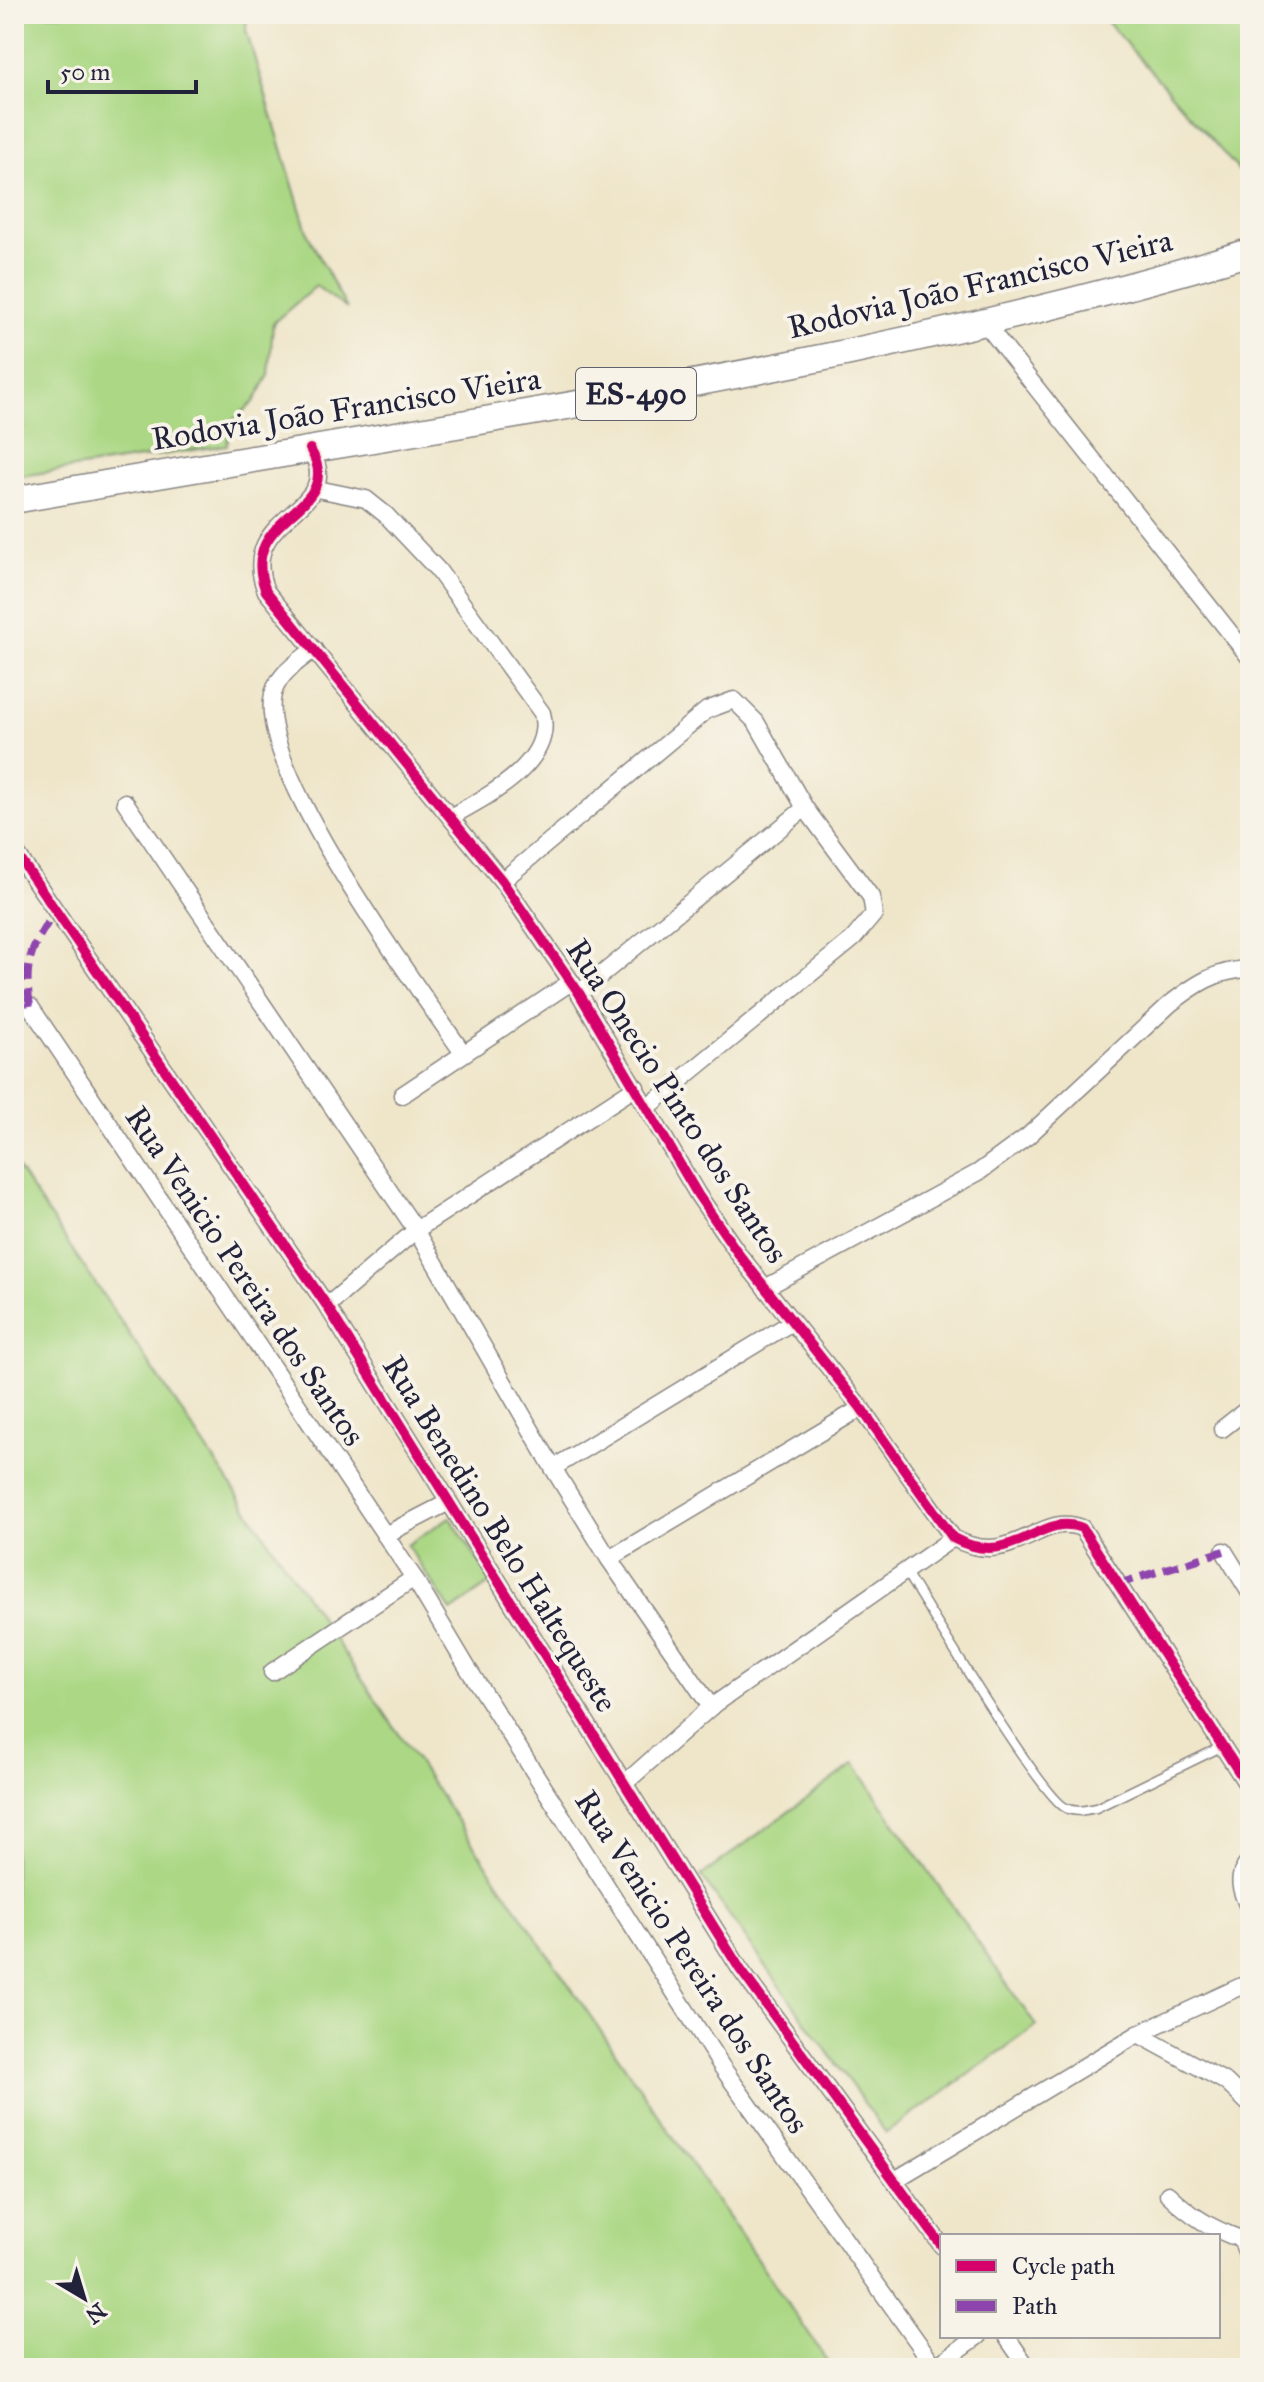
<svg xmlns="http://www.w3.org/2000/svg" width="1264" height="2382" viewBox="0 0 1264 2382" font-family="'IM FELL Great Primer',serif">
  <style>
    .green { fill: #acd885; stroke: #677d60; stroke-width: 2 }
    .lines { fill: none; stroke-linecap: round; stroke-linejoin: round }
    .lane-casing { stroke: #888482; stroke-width: 11 }
    .street-casing { stroke: #888482; stroke-width: 19 }
    .primary-casing { stroke: #888482; stroke-width: 29 }
    .lane { stroke: #fff; stroke-width: 8 }
    .street { stroke: #fff; stroke-width: 16 }
    .primary { stroke: #fff; stroke-width: 26 }
    .quiet { stroke: #8e44ad; stroke-width: 8; stroke-dasharray: 16 8; stroke-linecap: butt }
    .cycleway-casing { stroke: #f7f3e8; stroke-width: 15 }
    .cycleway { stroke: #d6006c; stroke-width: 10 }
    .labels { text-anchor: middle; dominant-baseline: central; stroke-width: 8; stroke-linejoin: round; paint-order: stroke }
    .shield { fill: #f7f3e8; stroke: #62616f; stroke-width: 2 }
    .shield-label { font-size: 30px; font-weight: bold; fill: #22223b }
    .street-label { font-size: 32px; fill: #22223b; stroke: #f7f3e8 }
  </style>
  <rect width="100%" height="100%" fill="#f7f3e8"/>
  <filter id="ink" filterUnits="userSpaceOnUse"><feTurbulence type="fractalNoise" baseFrequency=".0125" numOctaves="2"/><feDisplacementMap in="SourceGraphic" scale="16" xChannelSelector="R" yChannelSelector="G"/><feConvolveMatrix kernelMatrix="1 2 1 2 8 2 1 2 1" color-interpolation-filters="sRGB"/></filter>
  <filter id="wash" filterUnits="userSpaceOnUse"><feTurbulence type="fractalNoise" baseFrequency=".006" numOctaves="4" result="noise"/><feDisplacementMap in="SourceGraphic" scale="32" xChannelSelector="R" yChannelSelector="G"/><feGaussianBlur stdDeviation="1.8" result="paint"/><feColorMatrix in="noise" values="0 0 0 0 0 0 0 0 0 0 0 0 0 0 0 0 0 1.4 0 .05"/><feComposite in="paint" operator="in"/></filter>
  <g filter="url(#wash)">
    <rect width="100%" height="100%" fill="#efe6ca"/>
    <!-- green -->
    <g class="green">
      <path d="M14,14h233l-1,16 62,205 39,74 -31,-23 -43,37 -4,52 -15,27 -23,20 -4,23 -213,32z"/>
      <path d="M1100,14h150v169z"/>
      <path d="M14,1163l494,733 324,472h-818z"/>
      <path d="M450,1517l42,65 -41,29 -44,-66z"/>
      <path d="M854,1764l182,262 -150,107 -185,-257z"/>
    </g>
  </g>
  <g filter="url(#ink)">
    <g class="lines">
      <defs>
        <path id="lane" d="M905,1571c23,36 136,226 161,237 10,5 20,2 30,0l125,-61"/>
        <g id="street">
          <path d="M984,322l266,336"/>
          <path d="M310,449c39,64 -76,64 -44,142l236,290 77,112 119,202 42,61 121,152 92,130c61,33 86,-28 129,-10l168,261"/>
          <path d="M317,489l49,10 20,16 52,55 104,143c13,49 -54,83 -90,103"/>
          <path d="M314,649c-17,14 -40,27 -42,51 -9,78 144,285 191,353"/>
          <path d="M125,802l291,428 137,238 56,91 102,148"/>
          <path d="M14,850l313,456 413,663 202,277"/>
          <path d="M502,881l205,-171 27,-10 22,22 49,86 66,89 3,17 -21,25 -205,168"/>
          <path d="M579,993l226,-185"/>
          <path d="M30,1006l384,572 53,89 255,400 214,301"/>
          <path d="M402,1095l169,-113"/>
          <path d="M765,1288l214,-116 49,-36 142,-132c26,-20 46,-34 80,-35"/>
          <path d="M327,1306l89,-76 220,-143"/>
          <path d="M1222,1429l28,-22"/>
          <path d="M553,1468l239,-146"/>
          <path d="M385,1535l62,-32"/>
          <path d="M1224,1551l26,42"/>
          <path d="M609,1559l252,-151"/>
          <path d="M272,1672l142,-94"/>
          <path d="M625,1783l86,-76 242,-169"/>
          <path d="M1250,1861c-16,16 -9,31 0,50"/>
          <path d="M1138,2034l88,48 24,23"/>
          <path d="M895,2180l243,-146 112,-52"/>
          <path d="M1168,2194c22,21 43,35 73,45l9,-4"/>
          <path d="M1241,2239l9,24"/>
          <path d="M1006,2336l22,32"/>
          <path d="M935,2367l43,-31"/>
        </g>
        <path id="primary" d="M14,500c413,-74 833,-127 1236,-248"/>
      </defs>
      <!-- lane casing -->
      <use href="#lane" class="lane-casing"/>
      <!-- street casing -->
      <use href="#street" class="street-casing"/>
      <!-- primary casing -->
      <use href="#primary" class="primary-casing"/>
      <!-- lane -->
      <use href="#lane" class="lane"/>
      <!-- street -->
      <use href="#street" class="street"/>
      <!-- primary -->
      <use href="#primary" class="primary"/>
      <!-- quiet -->
      <g class="quiet">
        <path d="M30,1006c-7,-44 1,-59 26,-96"/>
        <path d="M1118,1584l106,-33"/>
      </g>
      <defs>
        <g id="cycleway">
          <path d="M310,449c39,64 -76,64 -44,142l236,290 77,112 119,202 42,61 121,152 92,130c61,33 86,-28 129,-10l168,261"/>
          <path d="M14,850l313,456 413,663 202,277"/>
        </g>
      </defs>
      <!-- cycleway casing -->
      <use href="#cycleway" class="cycleway-casing"/>
      <!-- cycleway -->
      <use href="#cycleway" class="cycleway"/>
    </g>
  </g>
  <g class="labels">
    <!-- shield labels -->
    <rect class="shield" x="576" y="368" width="120" height="52" rx="6"/>
    <g class="shield-label">
      <text x="636" y="394">ES-490</text>
    </g>
    <!-- street labels -->
    <g class="street-label">
      <text transform="translate(980 284) rotate(-13)">Rodovia João Francisco Vieira</text>
      <text transform="translate(346 409) rotate(-9)">Rodovia João Francisco Vieira</text>
      <text transform="translate(677 1101) rotate(57)">Rua Onecio Pinto dos Santos</text>
      <text transform="translate(245 1276) rotate(56)">Rua Venicio Pereira dos Santos</text>
      <text transform="translate(500 1534) rotate(58)">Rua Benedino Belo Haltequeste</text>
      <text transform="translate(692 1962) rotate(57)">Rua Venicio Pereira dos Santos</text>
    </g>
  </g>
  <!-- margin -->
  <rect width="1264" height="2382" fill="none" stroke="#f7f3e8" stroke-width="48"/>
  <!-- legend -->
  <rect x="940" y="2234" width="280" height="104" fill="#f7f3e8" stroke="#a29fa3" stroke-width="2"/>
  <rect x="956" y="2260" width="40" height="12" fill="#d6006c" stroke="#a29fa3" stroke-width="2"/>
  <text x="1012" y="2274" font-size="24" fill="#22223b">Cycle path</text>
  <rect x="956" y="2300" width="40" height="12" fill="#8e44ad" stroke="#a29fa3" stroke-width="2"/>
  <text x="1012" y="2314" font-size="24" fill="#22223b">Path</text>
  <!-- north arrow -->
  <g transform="translate(84 2298) rotate(142)" stroke="#f7f3e8" stroke-width="6" paint-order="stroke">
  <path d="M0-6L14 30L0 20L-14 30Z" fill="#22223b"/>
  <text y="-12" font-size="22" font-weight="bold" text-anchor="middle" fill="#22223b">N</text>
  </g>
  <!-- scale -->
  <path d="M48 80v12h148v-12" fill="none" stroke="#22223b" stroke-width="4"/>
  <text x="60" y="80" font-size="24" fill="#22223b" stroke="#f7f3e8" stroke-width="6" paint-order="stroke">50 m</text>
</svg>
